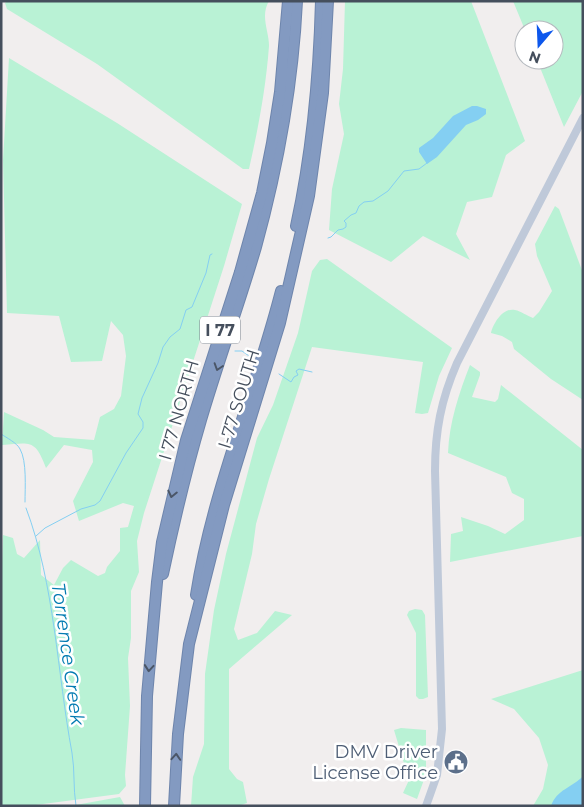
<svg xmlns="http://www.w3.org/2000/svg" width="584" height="807" viewBox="0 0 584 807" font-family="Montserrat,sans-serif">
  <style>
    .green { fill: #b9f2d5 }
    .water { fill: #84cff2 }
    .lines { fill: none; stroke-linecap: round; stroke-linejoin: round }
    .stream { stroke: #84cff2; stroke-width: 1 }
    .motorway-casing { stroke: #6e85ac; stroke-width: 12 }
    .secondary { stroke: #bfc9d9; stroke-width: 8 }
    .motorway { stroke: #839ac1; stroke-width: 10 }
    .oneway { stroke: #4b5667 }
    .labels { text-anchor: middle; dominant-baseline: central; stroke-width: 5; stroke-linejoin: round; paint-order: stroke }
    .shield { fill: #fff; stroke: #7d848e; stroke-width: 1 }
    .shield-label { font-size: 16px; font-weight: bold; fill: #454f5d }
    .street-label { font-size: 18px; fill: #454f5d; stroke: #fff }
    .service-label { font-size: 18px; fill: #4e5e75; stroke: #fff; text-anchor: end }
    .water-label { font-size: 19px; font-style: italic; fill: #037bb2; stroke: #fff }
  </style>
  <rect width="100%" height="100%" fill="#f1eeee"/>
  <!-- green -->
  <g class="green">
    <path d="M8,1h261c-9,15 0,30 0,45 -3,41 -11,84 -20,123h-6l-146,-105 -90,-55 -2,-6z"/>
    <path d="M345,1h126l54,140 -19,14 -14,42 -25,5 -11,32 14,26 -47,-24 -32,26 -62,-32 3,-41 12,-55 -5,-30 4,-35z"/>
    <path d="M513,1h70v90l-19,36 -27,-67h17v-30h-29z"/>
    <path d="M9,58l108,65 125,81 -18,62 -80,247 -7,28 2,31 -8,19v47l-3,20 2,48 -5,69 1,11 -7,8 -91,12h-27v-217l2,-54 10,3 4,16 7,4 16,-18 1,35 13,10 9,-17 8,-8 27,16 7,-3 2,-6 13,-16v-23l8,-1 6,-21 -11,-3 -44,18 -6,-20 20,-39 -1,-12 -28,-5 -18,23c-11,-29 -15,-25 -44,-23l2,-33 39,18 11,7 40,3 6,-23 14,-8 7,-13 5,-40 -3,-21 -12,-14 -9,40 -31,1 -12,-46 -52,-3 -4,-153z"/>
    <path d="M555,206l4,3 24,64v127l-32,-21 -37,-30 -2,-7 -10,-6 -11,-3c2,-9 12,-26 24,-23 6,1 12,6 18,8l6,-6 13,-21 -15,-35 -2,-12z"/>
    <path d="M327,259l125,89 -13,28 -11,37 -6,1 -7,-1 8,-51 -111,-15 -43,132 -13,45 -4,30 -18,75 4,11 19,-7 18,-22 17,4 -63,54v100l8,10 6,3 4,21 -9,3h-47l2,-29 11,-33 1,-70 9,-64 12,-56 31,-116 16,-33 25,-72 14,-62 8,-11z"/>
    <path d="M470,365l10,7v3l-8,22 23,5 3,-3 3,-14 82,65v86l-133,26 1,-28 12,-3 -2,-14 27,9 17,8 19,-14v-21l-12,-6 -6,-16 -58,-24c1,-30 11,-60 22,-88z"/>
    <path d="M415,609l7,1 3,5 3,82 -5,2h-4l-3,-3v-63l-9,-18 2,-4z"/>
    <path d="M583,670v136h-50l10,-17 5,-24 -9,-27 -25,-29 -23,-10z"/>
    <path d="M401,728l25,2v44l-9,25 -14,-6 6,-13 -15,-50z"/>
    <path d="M120,797l5,9h-55z"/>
  </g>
  <!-- water -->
  <g class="water">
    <path d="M472,106h5l9,3v5l-8,6 -12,5 -29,32 -10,7 -8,-12v-4l14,-10 20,-22z"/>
    <path d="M583,776v30h-32c6,-17 21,-18 32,-30z"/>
  </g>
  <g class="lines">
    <!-- stream -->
    <g class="stream">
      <path d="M328,238l3,-1 7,-7 5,-1 3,-2v-4l-2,-2 7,-6 5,-2 3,-7 5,-4 9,-1 15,-10 16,-20 15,-2 8,-6"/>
      <path d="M235,351h7l7,5"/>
      <path d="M279,374l12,8 3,-5 4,-2 -2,-4 3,-2 13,3"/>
      <path d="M1,434c6,4 16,9 19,15 7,12 5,39 5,53"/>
      <path d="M26,508c29,77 31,164 46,245 3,17 1,35 4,53"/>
      <path d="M36,536l9,-8 36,-19 14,-4 5,-4 26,-48 17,-25v-6l-5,-8 4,-16 16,-35 5,-16 7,-10 10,-8 6,-19 6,-3 14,-34 4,-18 2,-1"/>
    </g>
    <defs>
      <g id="motorway">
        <path d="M296,226c16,-73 23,-150 25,-225"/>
        <path d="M163,574c11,-52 23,-103 38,-154 17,-58 38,-115 55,-173 22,-80 37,-163 41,-246"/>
        <path d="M196,595c16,-104 59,-202 85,-304"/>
        <path d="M145,806l2,-110 10,-114 5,-40 24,-102 54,-168 22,-79 10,-50 8,-51 8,-91"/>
        <path d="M174,806l4,-72 11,-90 35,-139 56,-182 29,-127 14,-103 5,-92"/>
      </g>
    </defs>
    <!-- motorway casing -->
    <use href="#motorway" class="motorway-casing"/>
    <!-- secondary -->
    <path class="secondary" d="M426,806l11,-31 5,-46 -7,-258c0,-40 6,-71 22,-108l126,-245"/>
    <!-- motorway -->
    <use href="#motorway" class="motorway"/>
  </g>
  <!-- one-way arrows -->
  <defs><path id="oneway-chevron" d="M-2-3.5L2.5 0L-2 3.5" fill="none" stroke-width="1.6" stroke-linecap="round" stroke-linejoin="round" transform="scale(1.25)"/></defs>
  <g class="oneway">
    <use href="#oneway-chevron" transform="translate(218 367) rotate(108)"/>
    <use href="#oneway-chevron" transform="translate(172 494) rotate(103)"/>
    <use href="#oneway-chevron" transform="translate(149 668) rotate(95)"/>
    <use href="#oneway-chevron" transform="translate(176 757) rotate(-86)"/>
  </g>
  <!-- icons -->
  <defs>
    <symbol id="civic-disc" viewBox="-11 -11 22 22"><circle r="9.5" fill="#5c6f8a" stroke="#fff"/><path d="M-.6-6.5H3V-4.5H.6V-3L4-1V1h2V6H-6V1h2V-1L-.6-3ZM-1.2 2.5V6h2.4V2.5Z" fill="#fff"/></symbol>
  </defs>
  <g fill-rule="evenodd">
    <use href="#civic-disc" x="442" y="748" width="28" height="28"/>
  </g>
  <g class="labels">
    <!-- shield labels -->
    <rect class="shield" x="200" y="316.5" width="40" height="27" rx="4"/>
    <g class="shield-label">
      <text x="220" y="330">I 77</text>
    </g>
    <!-- street labels -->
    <g class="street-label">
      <text transform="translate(239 399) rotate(-73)">I-77 SOUTH</text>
      <text transform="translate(179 410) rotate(-74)">I 77 NORTH</text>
    </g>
    <!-- service labels -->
    <g class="service-label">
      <text x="438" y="752">DMV Driver<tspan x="438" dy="21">License Office</tspan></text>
    </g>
    <!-- water labels -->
    <g class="water-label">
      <text transform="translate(68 654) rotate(82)">Torrence Creek</text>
    </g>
  </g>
  <!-- border -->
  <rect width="584" height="807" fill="none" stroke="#454f5d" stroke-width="5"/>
  <!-- north arrow -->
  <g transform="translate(539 45) rotate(199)"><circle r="24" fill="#ffffff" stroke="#b5b9be"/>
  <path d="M0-4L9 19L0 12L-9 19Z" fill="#0d57ec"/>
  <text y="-8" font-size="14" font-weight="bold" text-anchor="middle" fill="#454f5d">N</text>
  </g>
</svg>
